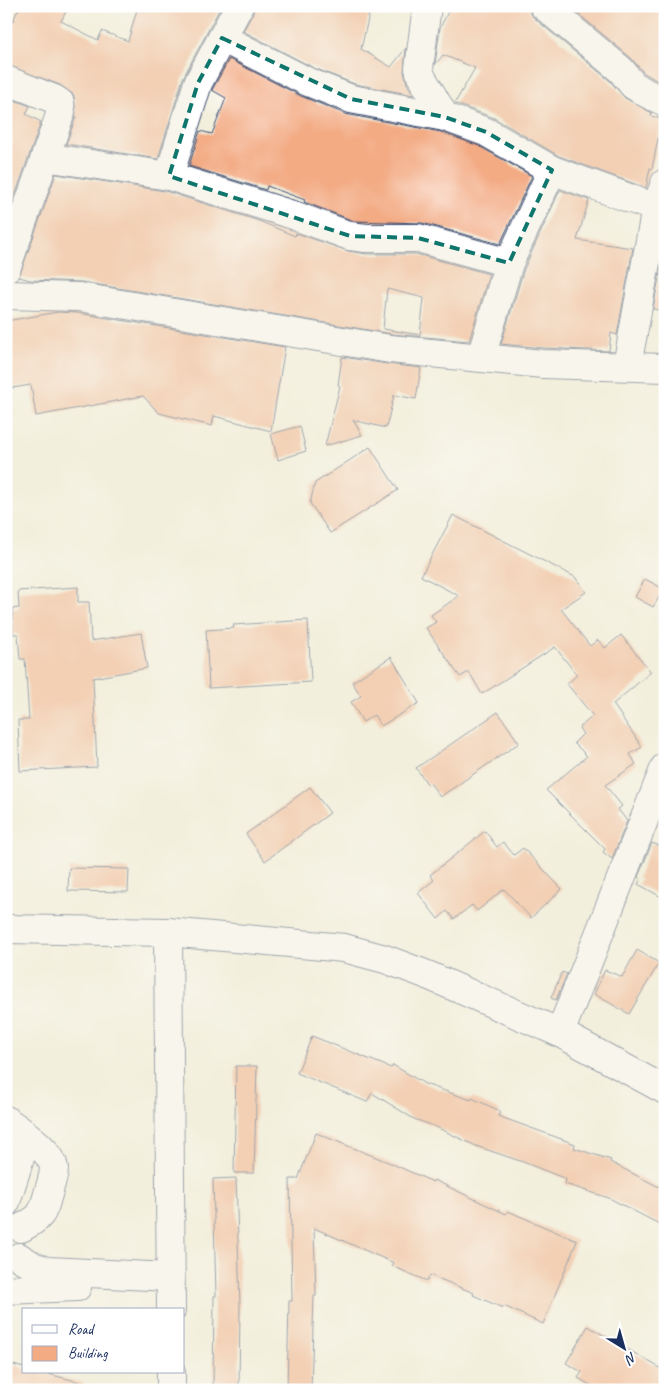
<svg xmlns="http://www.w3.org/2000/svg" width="671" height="1396" viewBox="0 0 671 1396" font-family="Caveat,sans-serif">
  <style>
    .building { fill: #f3ab84; fill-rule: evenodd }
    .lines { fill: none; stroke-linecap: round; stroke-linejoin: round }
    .minor-casing { stroke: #3b4c71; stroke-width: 30 }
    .minor { stroke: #fff; stroke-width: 28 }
    .marked { fill: none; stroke: #0f766e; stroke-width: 4; stroke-dasharray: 10 6; stroke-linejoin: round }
  </style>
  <rect width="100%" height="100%" fill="#fff"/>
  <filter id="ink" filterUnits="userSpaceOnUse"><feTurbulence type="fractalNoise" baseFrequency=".02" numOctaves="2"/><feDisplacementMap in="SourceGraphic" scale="10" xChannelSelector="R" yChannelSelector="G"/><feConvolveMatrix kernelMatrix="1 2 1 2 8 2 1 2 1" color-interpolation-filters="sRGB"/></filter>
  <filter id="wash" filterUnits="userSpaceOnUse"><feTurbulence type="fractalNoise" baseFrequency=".0096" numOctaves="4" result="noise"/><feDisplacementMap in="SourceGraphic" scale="20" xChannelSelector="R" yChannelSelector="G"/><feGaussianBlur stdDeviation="1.12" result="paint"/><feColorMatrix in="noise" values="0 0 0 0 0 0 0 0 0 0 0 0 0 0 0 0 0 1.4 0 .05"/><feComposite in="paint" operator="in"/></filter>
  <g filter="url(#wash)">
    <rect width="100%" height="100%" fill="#f2efdc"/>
    <g id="blocks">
      <!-- building -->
      <g class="building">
        <path d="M20,6h49l-8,15 37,19 4,-9 26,10 10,-35h83l-38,72 -25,81 -92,-15 10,-27 -2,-22 -14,-10 -54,-20v-30z"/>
        <path d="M254,6h117l-10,43 30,18 15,-19 -2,24 3,12 7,11 -59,-11 -41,-16 -71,-37 10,-18z"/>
        <path d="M451,6h78l1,6 4,6 76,63 15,17 27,15 -1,3 11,3 -10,50 -2,-1 -4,20 -87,-32 -65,-38 -38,-14 -1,-1 20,-35 -32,-13 -8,10 5,-37z"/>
        <path d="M569,6h96v65l-4,12 -17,-10 -13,-15z"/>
        <path d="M229,59l72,37 44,18 96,18 38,14 53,30 -32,68 -78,-21 -68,-2 -50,-19 1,-2 -38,-14 -1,4 -77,-24 11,-35 12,3 14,-36 -14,-8z"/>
        <path d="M6,97l24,9 -4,8 15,8 -35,99z"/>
        <path d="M56,174l109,17 94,30 36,15 1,-3 52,18 18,3h50l73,20 -20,67 -77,-7 -310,-52 -52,-2 -11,-3zM387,289l37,9 -4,37 -37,-6z"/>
        <path d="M560,190l29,10 -12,40 56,8 -16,87 -6,-2 -2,18 -65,-3 -43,-4 23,-75z"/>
        <path d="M664,252l1,1v58l-12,-2z"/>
        <path d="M58,312l19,1 208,34 -14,84 -57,-15 -2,10 -53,-13 -16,-17 -107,20 -5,-31 -25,4v-68z"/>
        <path d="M342,357l45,7 34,4 -5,31 -22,-4 -8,33 -33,-8 9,15 -37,11 15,-60 -2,-1z"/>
        <path d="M300,426l6,25 -28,9 -7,-26z"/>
        <path d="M370,447l28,43 -68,43 -20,-30 5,-20z"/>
        <path d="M453,515l122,62 11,15 -25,17 29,37 8,-6 7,8 16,-13 30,37 -38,32 29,43 -12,7 6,10 -31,21 17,21 -4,3 9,12 -15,38 -9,-7 2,-3 -59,-59 41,-34 -13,-13 9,-9 -4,-6 14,-12 -26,-32 10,-9 -22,-28 -73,47 -13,-22 -9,5 -34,-49 10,-6 -5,-7 28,-19 -38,-20z"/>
        <path d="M645,579l19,10 -11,18 -18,-10z"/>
        <path d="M78,587v15h11l2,39 50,-8 6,35 -54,10 4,89 -77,4 -2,-51h11l-4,-61h-5l-2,-25h-5l-1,-25 7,-1 -1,-17z"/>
        <path d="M308,620l3,62 -102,6 -3,-58 28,-2 -1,-3z"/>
        <path d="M391,657l28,46 -38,23 -7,-11 -11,7 -12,-20 10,-6 -9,-14z"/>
        <path d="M498,712l21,31 -79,54 -9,-13 -3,1 -12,-17z"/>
        <path d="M310,787l20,26 -65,48 -19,-27z"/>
        <path d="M485,831l12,16 6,-5 11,13 9,-7 39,41 -31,29 -27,-29 -27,22 -5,-6 -18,14 -7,-8 -9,8 -20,-26 16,-13 -4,-5z"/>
        <path d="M652,843l13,5v51l-27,-15 3,-5 -3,-2z"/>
        <path d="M69,868l60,1 -1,23 -60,-1z"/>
        <path d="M637,950l22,13 -30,51 -35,-20 11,-24 17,7z"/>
        <path d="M562,972l5,2 -11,26 -5,-2z"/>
        <path d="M312,1036l79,32 2,-3 32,19 46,16 1,-2 28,13 -2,5 77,28 -1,4 37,12 -1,2 55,28v37l-56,-29 -44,-14 1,-5 -43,-17 -47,-16 -42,-20 -20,-7 -42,-26 -5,9 -70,-29z"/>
        <path d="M236,1066h21l-3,107h-20z"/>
        <path d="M316,1133l72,29 45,20 1,-2 72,34 2,-3 69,30 -34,83 -39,-18 -1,2 -30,-13 1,-2 -44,-18 -3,6 -35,-15 2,-3 -80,-35 2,68h-2l-3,94h-24l2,-89h3l-2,-122h8z"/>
        <path d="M236,1178l4,127 -1,85h-26l1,-94h2l-3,-117z"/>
        <path d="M588,1326l77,45v19h-66l-21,-12 4,-6 -16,-9z"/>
        <path d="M6,1363l18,5v4h17l42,11 -1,7h-76z"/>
      </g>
    </g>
  </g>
  <g filter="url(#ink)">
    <use href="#blocks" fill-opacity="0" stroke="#3b4c71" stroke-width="1"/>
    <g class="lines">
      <defs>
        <g id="minor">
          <path d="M427,6l-8,62 2,8 24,41"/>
          <path d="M544,6l77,64 12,15 13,8 19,9"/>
          <path d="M222,38l86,44 43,17 94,18 41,15 66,38 104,38"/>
          <path d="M6,80l48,19 6,4 1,9 -55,157"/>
          <path d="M45,157l124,19 127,40 54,20 16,2h52l91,25"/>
          <path d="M169,176l29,-93 41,-77"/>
          <path d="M6,295l73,2 311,52 153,15 122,4"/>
          <path d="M481,357l28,-94 43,-93"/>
          <path d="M627,366l29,-158 9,-25"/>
          <path d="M6,929l162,3 176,16 41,11 40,15 135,59 105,57"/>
          <path d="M168,932l3,378"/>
          <path d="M560,1033l105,-266"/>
          <path d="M6,1120c14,11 46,30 48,48 0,8 -4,18 -6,26 -6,22 -7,23 -27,34"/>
          <path d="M6,1202l21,-66"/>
          <path d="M19,1257l16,10 13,4 122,6"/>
          <path d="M6,1290l71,-3"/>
          <path d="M171,1372v18"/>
        </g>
      </defs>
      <!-- minor casing -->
      <use href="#minor" class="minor-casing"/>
      <!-- minor -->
      <use href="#minor" class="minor"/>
    </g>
  </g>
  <!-- marked area -->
  <path d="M0 0H671V1396H0ZM222,38l129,61 94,18 41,15 66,38 -43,93 -91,-25 -68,-2 -181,-60 29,-93z" fill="#f2efdc" fill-opacity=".55" fill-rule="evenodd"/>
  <path class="marked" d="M222,38l129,61 94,18 41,15 66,38 -43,93 -91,-25 -68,-2 -181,-60 29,-93z"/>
  <!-- margin -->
  <rect width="671" height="1396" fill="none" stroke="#fff" stroke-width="25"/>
  <!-- legend -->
  <rect x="22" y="1308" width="162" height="65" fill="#ffffff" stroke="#a4acbf"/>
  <rect x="32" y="1325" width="25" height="8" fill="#ffffff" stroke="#a4acbf"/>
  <text x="68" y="1334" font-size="15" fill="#1b2f5e">Road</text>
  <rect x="32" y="1346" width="25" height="15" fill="#f3ab84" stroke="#a4acbf"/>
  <text x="68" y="1358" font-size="15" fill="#1b2f5e">Building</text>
  <!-- north arrow -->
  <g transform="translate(624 1348) rotate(143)" stroke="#ffffff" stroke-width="4" paint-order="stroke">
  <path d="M0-4L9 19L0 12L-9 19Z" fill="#1b2f5e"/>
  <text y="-8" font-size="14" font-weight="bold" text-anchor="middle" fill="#1b2f5e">N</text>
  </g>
</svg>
